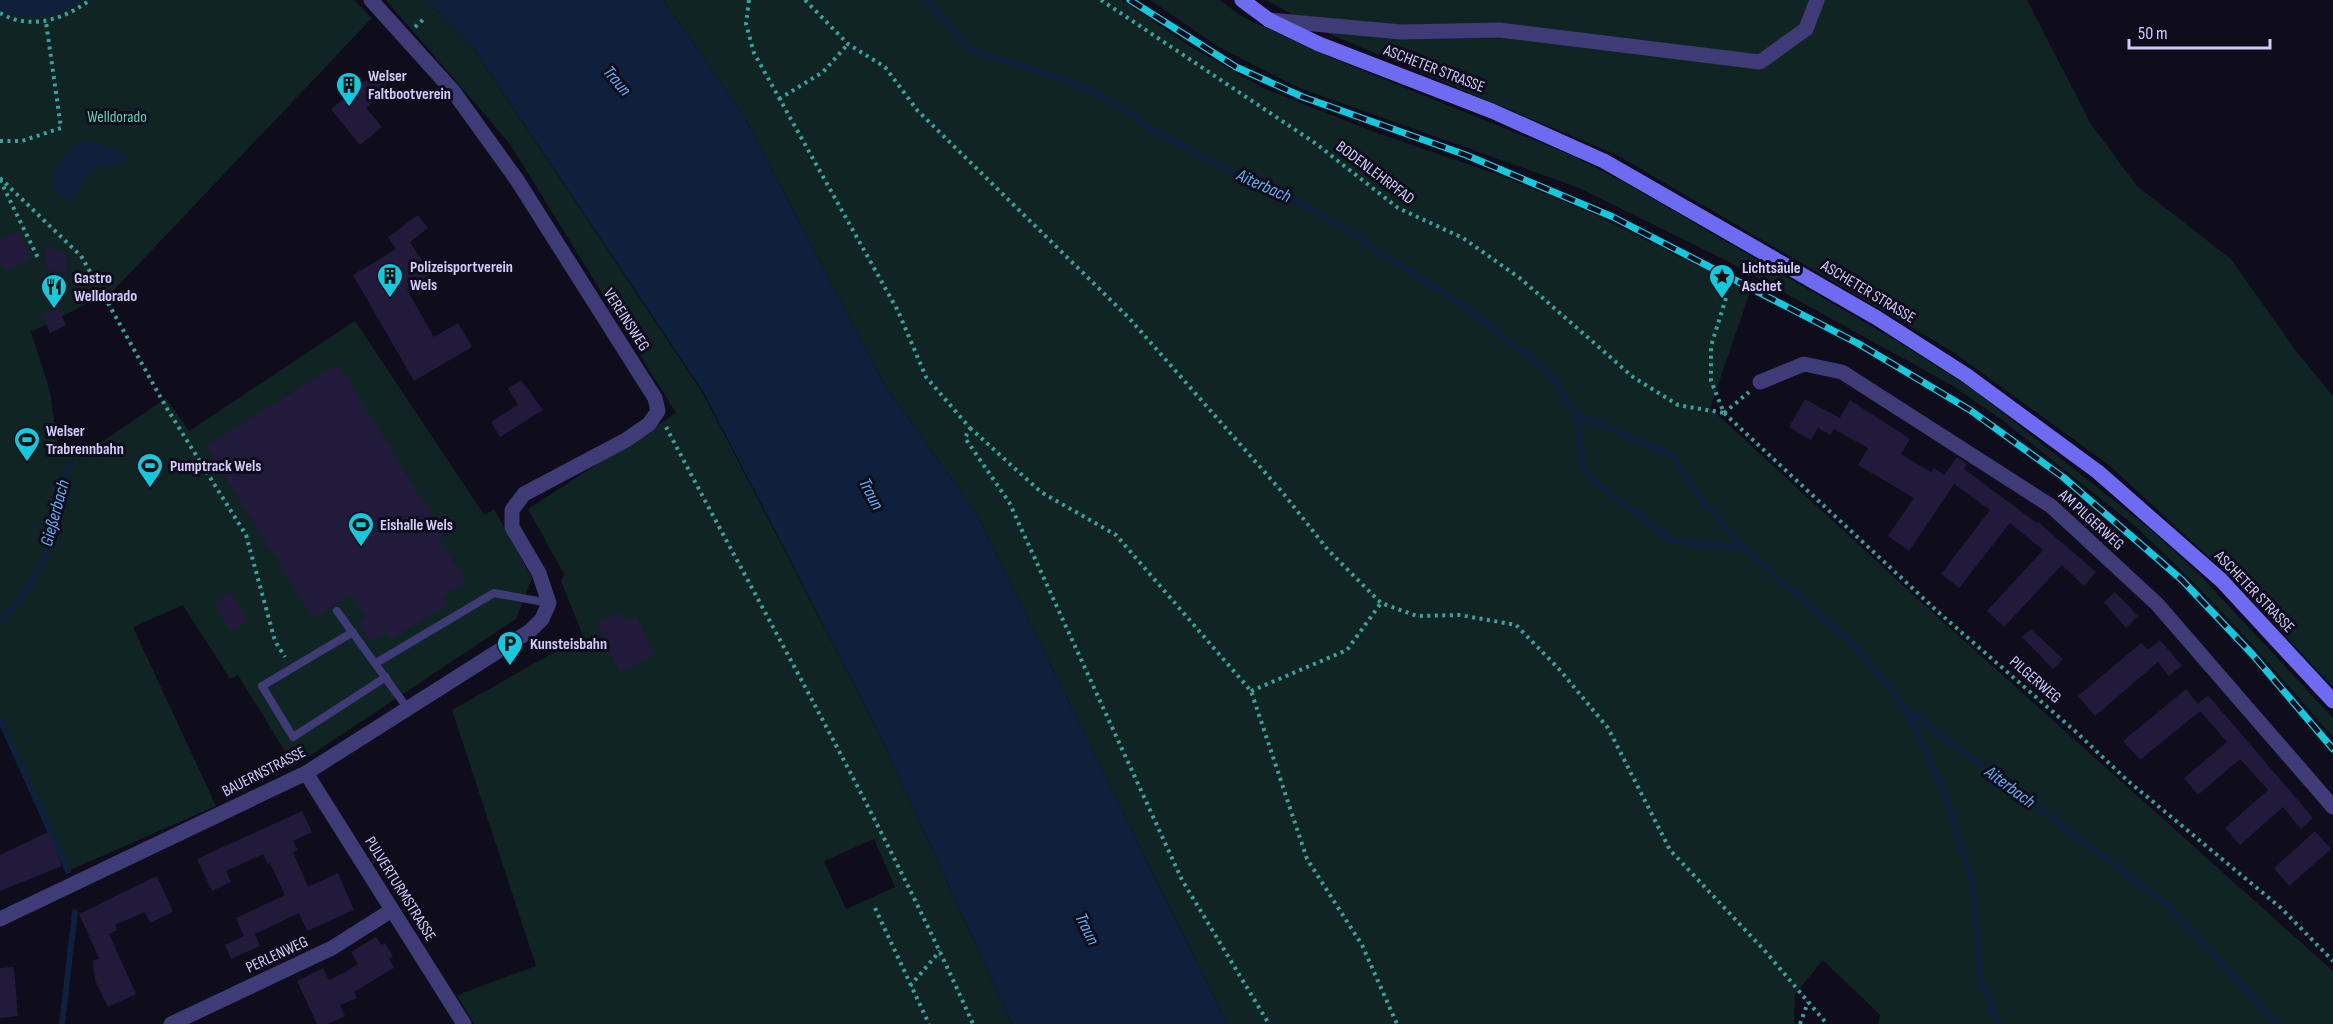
<svg xmlns="http://www.w3.org/2000/svg" width="2333" height="1024" viewBox="0 0 2333 1024" font-family="'Sofia Sans Condensed',sans-serif">
  <style>
    .green { fill: #102423; fill-rule: evenodd }
    .water { fill: #0f203c }
    .lines { fill: none; stroke-linecap: round; stroke-linejoin: round }
    .stream { stroke: #0f203c; stroke-width: 6 }
    .building { fill: #211a3a }
    .path { stroke: #36a39d; stroke-width: 4; stroke-dasharray: 3 4.5; stroke-linecap: butt }
    .service { stroke: #3e3b76; stroke-width: 8 }
    .minor { stroke: #3e3b76; stroke-width: 15 }
    .secondary { stroke: #6e6af2; stroke-width: 15 }
    .rail-casing { stroke: #13c9de; stroke-width: 7 }
    .rail { stroke: #0f0c1b; stroke-width: 4.5; stroke-dasharray: 14; stroke-linecap: butt }
    .labels { text-anchor: middle; dominant-baseline: central; stroke-width: 6; stroke-linejoin: round; paint-order: stroke }
    .street-label { font-size: 16px; fill: #d0cbfb; stroke: #0f0c1b }
    .poi-label { font-size: 16px; font-weight: bold; fill: #d0cbfb; stroke: #0f0c1b; text-anchor: start }
    .park-label { font-size: 16px; fill: #5ed3b6; stroke: #0f0c1b }
    .water-label { font-size: 18px; font-style: italic; fill: #62aef2; stroke: #0f0c1b }
  </style>
  <rect width="100%" height="100%" fill="#0f0c1b"/>
  <!-- green -->
  <g class="green">
    <path d="M0,0h354l18,18 -258,272 -83,42 19,59 9,64 37,-9 70,-48 23,33 166,-110 129,194 10,-6 38,69 -16,41 -222,147 -56,-91 -8,4 -47,-74 -50,22 83,179 -148,65 -68,-152z"/>
    <path d="M386,0h41l44,45 233,350 175,338 133,291h-538l-17,-29 79,-29 -84,-256 131,-74 -22,-55 3,-7 -36,-65 148,-96 -166,-269zM874,839l21,48 -49,22 -22,-48z"/>
    <path d="M663,0h459l71,48 72,41 112,44 125,43 96,40 152,76 -40,116 221,203 402,360v53h-455l2,-9 -57,-55 -28,34 -1,30h-567l-250,-509 -93,-131 -140,-268z"/>
    <path d="M1150,0h70l21,16 86,40 246,100 54,28 272,158 76,49 175,138 51,47 132,142v19l-84,-96 -58,-61 -56,-54 -133,-106 -49,-34 -228,-126 -146,-72 -282,-101 -78,-40z"/>
    <path d="M1266,0h761l64,124 46,62 94,73 65,92 37,45v291l-105,-112 -119,-110 -159,-115 -333,-195 -297,-125z"/>
  </g>
  <!-- water -->
  <g class="water">
    <path d="M0,0h83c-27,17 -52,24 -83,10z"/>
    <path d="M427,0h236l81,116 140,268 93,131 250,509h-215l-133,-291 -174,-338 -234,-350z"/>
    <path d="M87,141l34,9 4,3 2,6 -9,6h-18l-17,14 -8,21c-38,-2 -20,-51 12,-59z"/>
  </g>
  <g class="lines">
    <!-- stream -->
    <g class="stream">
      <path d="M927,0l43,50 92,29 46,20 45,31 77,41 81,37 157,101 81,64 27,41 97,42 26,41 45,51 111,98 51,63 264,198 107,117"/>
      <path d="M1576,414l7,51 11,17 78,59 72,7"/>
      <path d="M0,622c20,-22 41,-50 49,-78 9,-30 6,-51 21,-81"/>
      <path d="M1907,711l37,80 29,94 8,98 18,41"/>
      <path d="M0,719l68,152"/>
      <path d="M62,1024l13,-112"/>
    </g>
  </g>
  <!-- building -->
  <g class="building">
    <path d="M375,73l13,16 -22,19 16,19 -22,18 -29,-36z"/>
    <path d="M418,215l10,13 -18,14 21,32 -24,16 27,47 24,-14 14,24 -58,34 -61,-106 43,-26 -8,-12z"/>
    <path d="M18,231l13,27 -26,13 -5,-10v-21z"/>
    <path d="M44,245l22,8 1,22 -21,-7z"/>
    <path d="M58,308l8,17 -16,8 -8,-18z"/>
    <path d="M338,364l106,171 -5,3 27,44 -23,15 4,7 -56,36 -5,-8 -16,10 -11,-19 7,-4 -15,-25 -38,24 -107,-172z"/>
    <path d="M521,380l22,30 -43,27 -9,-15 27,-17 -10,-17z"/>
    <path d="M1805,399l35,19 -3,5 13,-23 60,39 -9,15 30,18 3,-4 10,7 13,-18 10,7 -3,5 73,54 1,-1 58,50 -12,14 -22,-21 -58,62 -17,-16 56,-61 -33,-27 -51,65 -18,-14 49,-64 -36,-26 -45,67 -21,-15 26,-38 -56,-33 10,-17 -34,-19 -4,6 -12,-7 -7,12 -22,-13z"/>
    <path d="M231,592l17,29 -18,10 -16,-29z"/>
    <path d="M2115,592l23,24 -12,12 -22,-26z"/>
    <path d="M620,612l5,10 11,-6 18,38 -34,19 -24,-50z"/>
    <path d="M2031,629l32,30 -10,10 -31,-32z"/>
    <path d="M2160,640l22,26 -13,10 -11,-14 -63,54 -17,-20 63,-53 7,7z"/>
    <path d="M2186,689l12,15 10,-9 105,123 -12,11 -18,-22 -43,38 -15,-17 43,-38 -28,-31 -42,36 -14,-17 43,-36 -27,-31 -60,49 -17,-19z"/>
    <path d="M302,811l10,21 -19,9 5,9 -5,2 15,35 30,-14 16,37 -47,21 -8,-18 -44,21 5,12 -29,13 -6,-14 19,-9 -8,-18 49,-23 -15,-32 -3,1 -4,-10 -37,17 5,11 -19,9 -15,-32z"/>
    <path d="M2315,831l16,18 -42,37 -15,-18z"/>
    <path d="M48,832l14,34 -62,25v-36z"/>
    <path d="M157,876l16,36 -23,11 -5,-11 -30,13 2,5 -8,4 27,60 -28,13 -13,-27 -2,-19 6,-3 -20,-44z"/>
    <path d="M376,937l5,8 4,-2 8,14 -4,2 5,9 -40,24 3,6 -17,7 5,11 -17,8h-11l-20,-43 26,-13 6,12 16,-8 13,-8 -7,-12z"/>
    <path d="M14,967l4,49 -18,2v-50z"/>
  </g>
  <g class="lines">
    <!-- path -->
    <g class="path">
      <path d="M749,0l-3,24 8,29 144,258 28,66 44,51 -5,10 44,64 173,378 87,144"/>
      <path d="M805,0l43,44 37,23 32,43 212,208 154,175 45,57 53,53 36,13 43,-1 56,10 43,44 49,59 62,122 95,101 62,73"/>
      <path d="M1101,0l214,143 83,65 65,30 58,41 112,98 45,28 46,8"/>
      <path d="M0,13c31,18 64,6 90,-13"/>
      <path d="M415,27l11,-10"/>
      <path d="M779,99l44,-27 25,-28"/>
      <path d="M0,141h22l39,-13 -15,-106"/>
      <path d="M0,178l81,78 18,31"/>
      <path d="M0,180l38,78"/>
      <path d="M1726,298l-15,48v35l13,32 213,198 138,120 53,50 153,127 52,53"/>
      <path d="M108,303l58,104 80,128 29,106 10,16"/>
      <path d="M1724,413l25,-21"/>
      <path d="M666,427c104,198 216,393 307,597"/>
      <path d="M970,428l71,64 75,43 135,156 56,168 55,86 35,79"/>
      <path d="M1251,691l96,-41 34,-47"/>
      <path d="M875,908l54,116"/>
      <path d="M910,986l30,-35"/>
      <path d="M1800,1024l8,-22"/>
    </g>
    <!-- service -->
    <g class="service">
      <path d="M337,611l71,98"/>
      <path d="M353,632l-91,54 31,51 93,-60"/>
      <path d="M376,663l118,-70 55,10"/>
    </g>
    <!-- minor -->
    <g class="minor">
      <path d="M1269,20l132,12 98,-2 261,32 46,-33 11,-29"/>
      <path d="M1760,382l44,-18 38,8 209,134 106,98 176,203"/>
      <path d="M306,773l158,251"/>
      <path d="M0,919l306,-146 224,-142 12,-12 7,-16 -10,-30 -27,-46v-17l12,-16 102,-54 23,-16 9,-13 -3,-13 -138,-218 -64,-89 -82,-91"/>
      <path d="M171,1024l161,-76 60,-38"/>
    </g>
    <!-- secondary -->
    <path class="secondary" d="M1242,0l27,20 50,24 173,67 112,50 273,157 89,57 132,97 123,108 112,121"/>
    <defs>
      <path id="rail" d="M1130,0l106,67 67,30 163,58 147,62 246,127 111,66 93,67 119,103 71,75 80,94"/>
    </defs>
    <!-- rail casing -->
    <use href="#rail" class="rail-casing"/>
    <!-- rail -->
    <use href="#rail" class="rail"/>
  </g>
  <!-- icons -->
  <defs>
    <symbol id="building-pin" viewBox="-11 -11 22 30"><path d="M0 17L-7.5 6A9.5 9.5 0 1 1 7.5 6Z" fill="#13c9de" stroke="#0f0c1b"/><path d="M-4-6H4V6H1V3H-1V6H-4ZM-2.5-4.3h1.7v1.8h-1.7ZM.8-4.3h1.7v1.8H.8ZM-2.5-1h1.7V.8h-1.7ZM.8-1h1.7V.8H.8Z" fill="#111"/></symbol>
    <symbol id="sight-pin" viewBox="-11 -11 22 30"><path d="M0 17L-7.5 6A9.5 9.5 0 1 1 7.5 6Z" fill="#13c9de" stroke="#0f0c1b"/><path d="M0-6L1.8-2.2L6-1.7L2.9 1.2L3.7 5.4L0 3.3L-3.7 5.4L-2.9 1.2L-6-1.7L-1.8-2.2Z" fill="#111"/></symbol>
    <symbol id="restaurant-pin" viewBox="-11 -11 22 30"><path d="M0 17L-7.5 6A9.5 9.5 0 1 1 7.5 6Z" fill="#13c9de" stroke="#0f0c1b"/><path d="M-5-6h1v4h1v-4h1v4h1v-4h1v5L-1.5 .5V6h-2V.5L-5-1ZM5-6V6H3V1.5H1.5Q1.5-4 5-6Z" fill="#111"/></symbol>
    <symbol id="stadium-pin" viewBox="-11 -11 22 30"><path d="M0 17L-7.5 6A9.5 9.5 0 1 1 7.5 6Z" fill="#13c9de" stroke="#0f0c1b"/><path d="M0-5a6.5 5 0 1 0 0 10a6.5 5 0 1 0 0-10ZM-3.5-1.8h7v3.6h-7Z" fill="#111"/></symbol>
    <symbol id="parking-pin" viewBox="-11 -11 22 30"><path d="M0 17L-7.5 6A9.5 9.5 0 1 1 7.5 6Z" fill="#13c9de" stroke="#0f0c1b"/><path d="M-3.5-5.5H1a3.5 3.5 0 0 1 0 7H-1V5.5H-3.5ZM-1-3.4V-.6H.8a1.4 1.4 0 0 0 0-2.8Z" fill="#111"/></symbol>
  </defs>
  <g fill-rule="evenodd">
    <use href="#building-pin" x="334" y="70" width="30" height="40"/>
    <use href="#building-pin" x="375" y="261" width="30" height="40"/>
    <use href="#sight-pin" x="1707" y="262" width="30" height="40"/>
    <use href="#restaurant-pin" x="39" y="272" width="30" height="40"/>
    <use href="#stadium-pin" x="12" y="425" width="30" height="40"/>
    <use href="#stadium-pin" x="135" y="451" width="30" height="40"/>
    <use href="#stadium-pin" x="346" y="510" width="30" height="40"/>
    <use href="#parking-pin" x="495" y="629" width="30" height="40"/>
  </g>
  <g class="labels">
    <!-- street labels -->
    <g class="street-label">
      <text transform="translate(1434 69) rotate(21)">ASCHETER STRASSE</text>
      <text transform="translate(1375 173) rotate(37)">BODENLEHRPFAD</text>
      <text transform="translate(1868 292) rotate(31)">ASCHETER STRASSE</text>
      <text transform="translate(626 320) rotate(57)">VEREINSWEG</text>
      <text transform="translate(2091 520) rotate(42)">AM PILGERWEG</text>
      <text transform="translate(2254 592) rotate(46)">ASCHETER STRASSE</text>
      <text transform="translate(2035 680) rotate(41)">PILGERWEG</text>
      <text transform="translate(264 772) rotate(-27)">BAUERNSTRASSE</text>
      <text transform="translate(400 889) rotate(58)">PULVERTURMSTRASSE</text>
      <text transform="translate(277 955) rotate(-25)">PERLENWEG</text>
    </g>
    <!-- poi labels -->
    <g class="poi-label">
      <text x="368" y="76">Welser<tspan x="368" dy="18">Faltbootverein</tspan></text>
      <text x="410" y="267">Polizeisportverein<tspan x="410" dy="18">Wels</tspan></text>
      <text x="1742" y="268">Lichtsäule<tspan x="1742" dy="18">Aschet</tspan></text>
      <text x="74" y="278">Gastro<tspan x="74" dy="18">Welldorado</tspan></text>
      <text x="46" y="431">Welser<tspan x="46" dy="18">Trabrennbahn</tspan></text>
      <text x="170" y="466">Pumptrack Wels</text>
      <text x="380" y="525">Eishalle Wels</text>
      <text x="530" y="644">Kunsteisbahn</text>
    </g>
    <!-- park labels -->
    <g class="park-label">
      <text x="117" y="117">Welldorado</text>
    </g>
    <!-- water labels -->
    <g class="water-label">
      <text transform="translate(617 81) rotate(50)">Traun</text>
      <text transform="translate(1264 186) rotate(24)">Aiterbach</text>
      <text transform="translate(871 494) rotate(62)">Traun</text>
      <text transform="translate(55 513) rotate(-75)">Gießerbach</text>
      <text transform="translate(2010 787) rotate(37)">Aiterbach</text>
      <text transform="translate(1087 929) rotate(64)">Traun</text>
    </g>
  </g>
  <!-- scale -->
  <path d="M2129 39v9h141v-9" fill="none" stroke="#d0cbfb" stroke-width="3"/>
  <text x="2138" y="39" font-size="18" fill="#d0cbfb" stroke="#0f0c1b" stroke-width="4.5" paint-order="stroke">50 m</text>
</svg>
